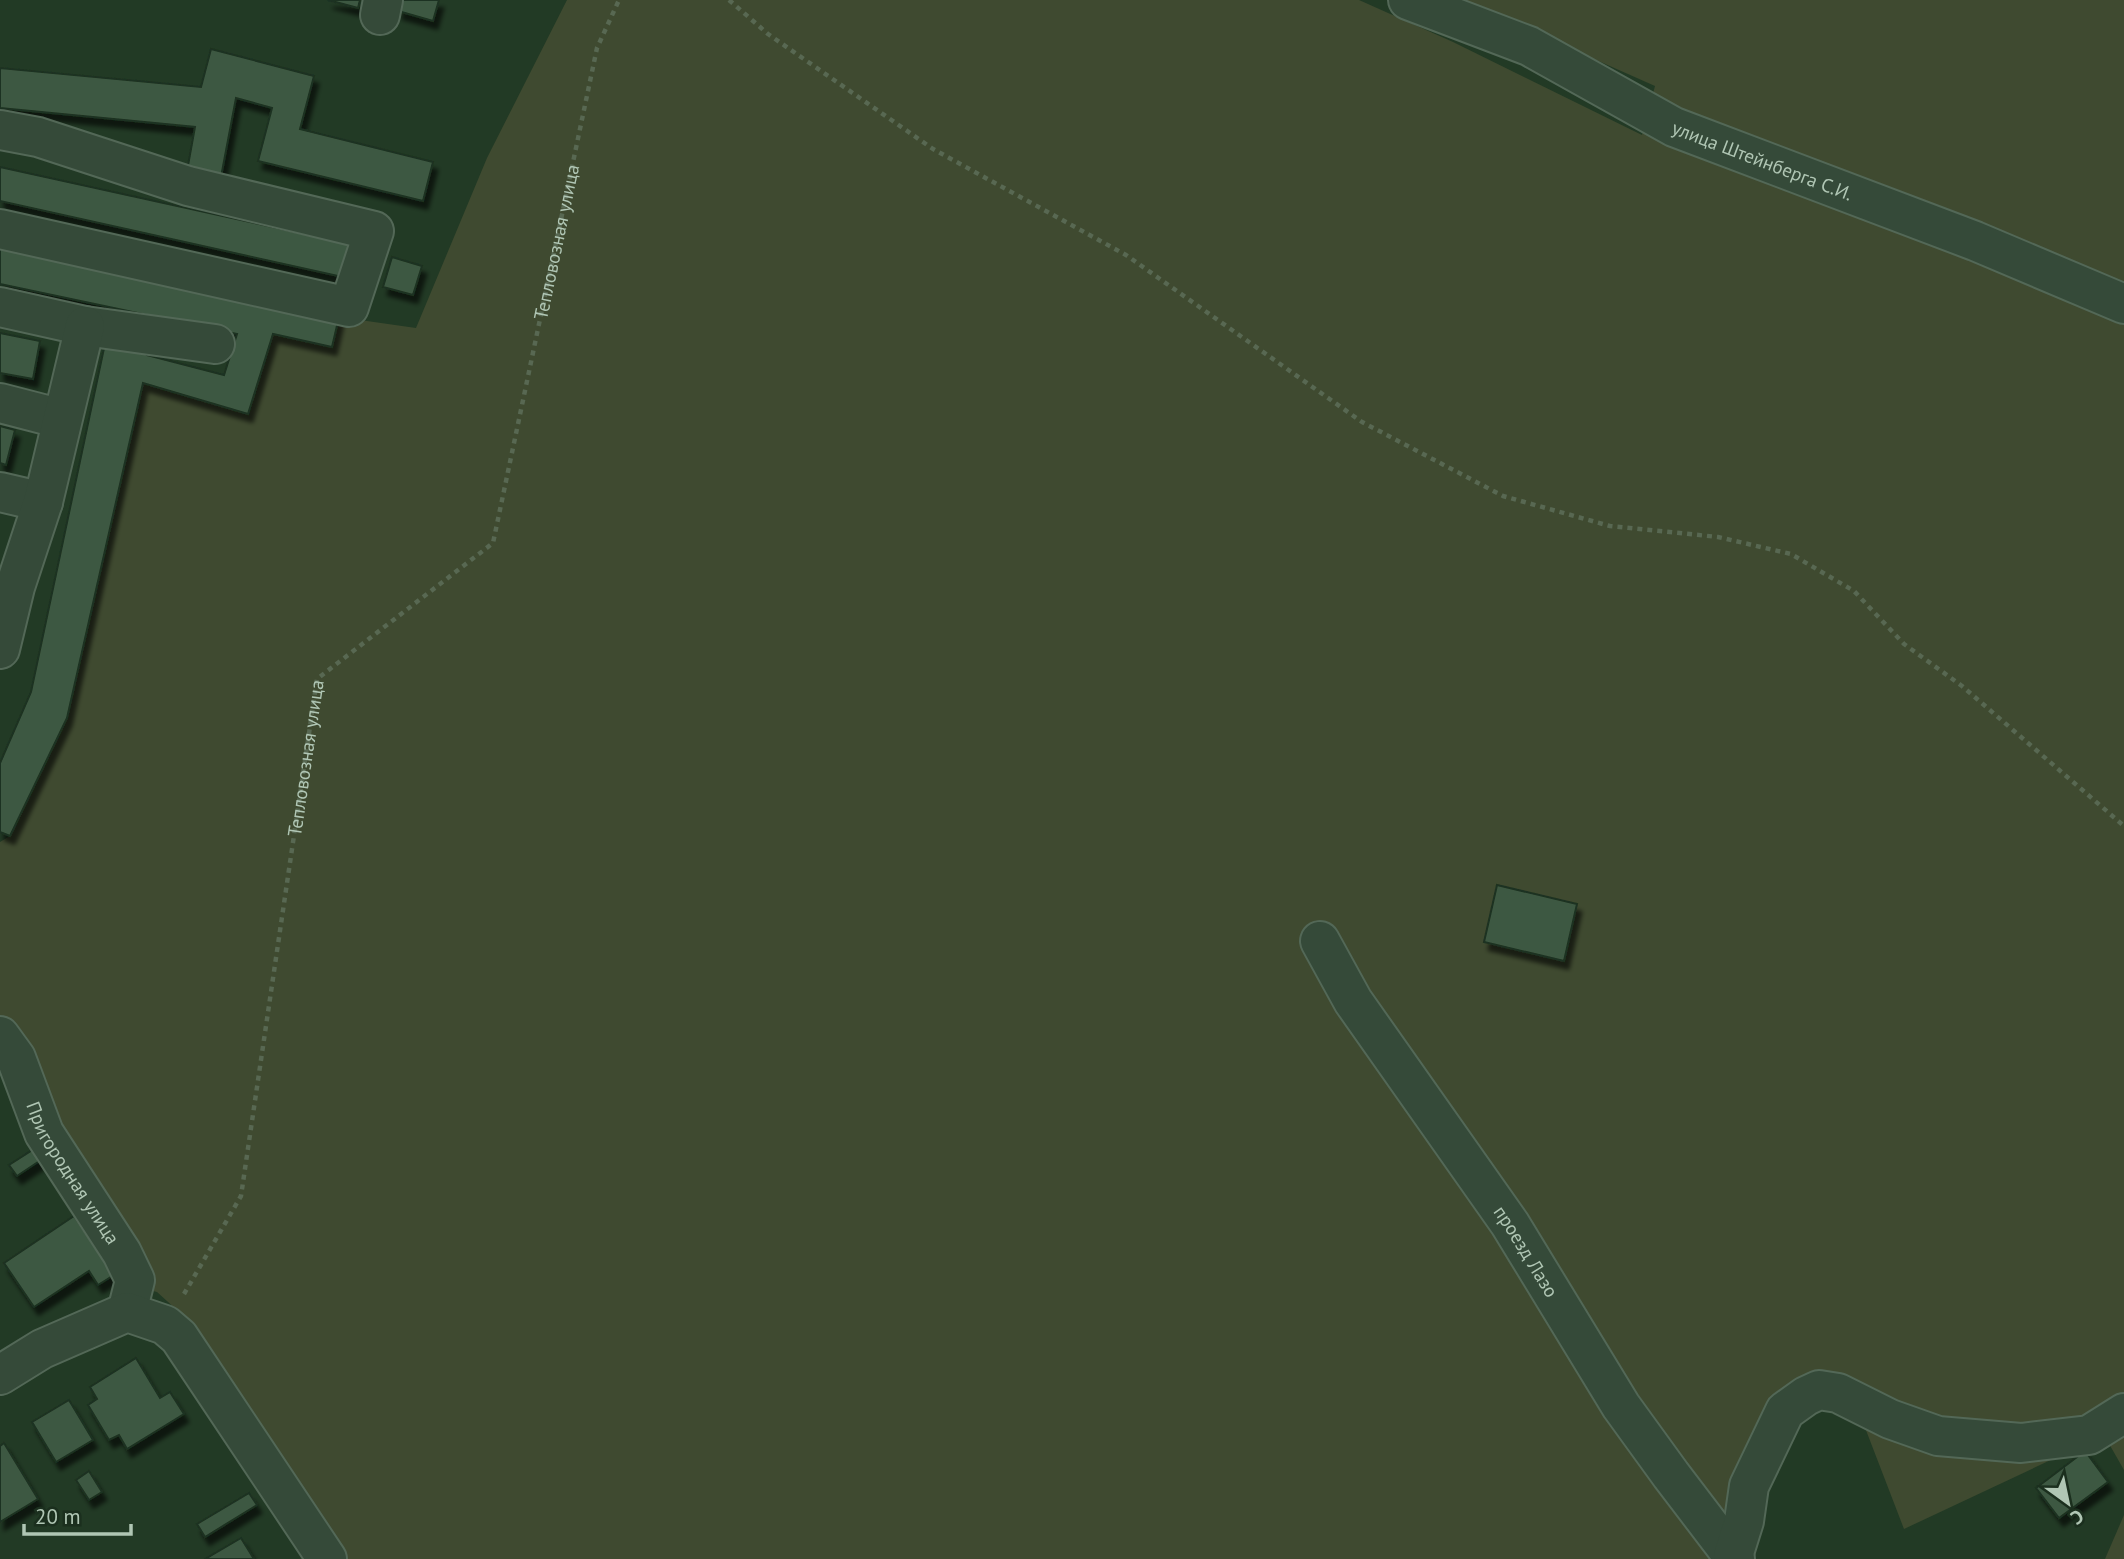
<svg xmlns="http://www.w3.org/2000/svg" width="2124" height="1559" viewBox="0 0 2124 1559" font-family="'PT Sans',sans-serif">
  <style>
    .green { fill: #3f4a30 }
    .building { fill: #3e5942; stroke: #1d3120; stroke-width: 2; filter: url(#shadow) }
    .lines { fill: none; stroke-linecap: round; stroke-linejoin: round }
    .minor-casing { stroke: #536857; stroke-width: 42 }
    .path { stroke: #586852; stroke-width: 4.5; stroke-dasharray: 5 5; stroke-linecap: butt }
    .minor { stroke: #354a39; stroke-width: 38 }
    .labels { text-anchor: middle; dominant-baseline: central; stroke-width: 7; stroke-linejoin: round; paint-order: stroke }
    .street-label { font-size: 19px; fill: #b0c6b4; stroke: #1b2f1e }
  </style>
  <defs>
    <filter id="shadow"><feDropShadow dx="4.5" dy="8" stdDeviation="2" flood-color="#0009"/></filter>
  </defs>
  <rect width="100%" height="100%" fill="#223a25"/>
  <!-- green -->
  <g class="green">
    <path d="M567,0h792l94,42 189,93 13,-49 -194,-86h663v1470l-20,-35 -200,94 -45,-117 -42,-10 -23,15 -62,142h-1388l-156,-239 -31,-28 -12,-3 -145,-267v-180l10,-6 57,-118 76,-335 104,30 26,-79 59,13 7,-30 77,11 71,-170z"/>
    <path d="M2124,1515v44h-19z"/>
  </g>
  <!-- building -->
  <g class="building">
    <path d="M328,0h32l-2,8z"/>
    <path d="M401,0h38l-6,21 -35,-10z"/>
    <path d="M211,49l103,27 -14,53 133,33 -10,39 -165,-40 14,-53 -36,-10 -15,79 -34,-6 8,-44 -195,-19v-40l201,19z"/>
    <path d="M0,167l354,78 -7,33 -347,-77z"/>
    <path d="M0,247l339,70 -7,30 -59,-13 -25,80 -105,-31 -76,335 -57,118 -10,-4v-69l31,-71 76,-358 47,5 -7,16 77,20 13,-41 -237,-50z"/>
    <path d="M392,257l30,9 -9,29 -30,-8z"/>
    <path d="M0,333l40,8 -7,38 -33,-6z"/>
    <path d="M0,426l15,4 -9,35 -6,-2z"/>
    <path d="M1497,885l80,19 -13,57 -80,-19z"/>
    <path d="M34,1149l7,11 -24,16 -8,-11z"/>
    <path d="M74,1216l40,59 -16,10 -9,-14 -55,36 -30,-44z"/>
    <path d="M136,1358l24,40 10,-6 14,22 -57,35 -8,-14 -10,5 -21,-35 9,-6 -7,-12z"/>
    <path d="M69,1400l24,40 -37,22 -24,-40z"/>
    <path d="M4,1443l34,56 -38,23v-76z"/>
    <path d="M2085,1451l23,31 -49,36 -23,-30z"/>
    <path d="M89,1471l13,21 -13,8 -13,-20z"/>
    <path d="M249,1493l8,12 -52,32 -8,-13z"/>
    <path d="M241,1538l13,21h-49z"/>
  </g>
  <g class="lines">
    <defs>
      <g id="minor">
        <path id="s2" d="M1408,0l121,46 145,81 301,114 149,63"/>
        <path d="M380,15l3,-15"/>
        <path d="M0,130l38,7 150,49 186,45 -25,76 -349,-78"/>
        <path d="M0,307l85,19 130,18"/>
        <path d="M0,403l62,16"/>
        <path d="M0,492l43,10"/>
        <path d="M0,649l15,-62 28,-85 42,-176"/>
        <path id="s3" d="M1320,941l33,60 157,223 111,182 50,69 64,84"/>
        <path id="s4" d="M0,1036l16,22 28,75 78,120 13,27 -8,32"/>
        <path d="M0,1375l42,-26 85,-37 38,13 14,12 148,222"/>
        <path d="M1733,1556l11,-35 5,-35 36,-75 21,-15 13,-6 19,3 52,26 48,17 83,7 68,-8 35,-22"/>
      </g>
    </defs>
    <!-- minor casing -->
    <use href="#minor" class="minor-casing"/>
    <!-- path -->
    <g class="path">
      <path d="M729,0l39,34 165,115 193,106 236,167 141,74 107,30 108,11 73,17 63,37 50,53 58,42 162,140"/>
      <path id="s1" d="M184,1294l57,-98 76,-517 176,-136 104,-495 22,-48"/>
    </g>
    <!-- minor -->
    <use href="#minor" class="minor"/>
  </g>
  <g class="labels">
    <!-- street labels -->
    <g class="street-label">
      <text stroke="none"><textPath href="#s2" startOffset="390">улица Штейнберга С.И.</textPath></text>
      <text stroke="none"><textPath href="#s1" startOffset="1166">Тепловозная улица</textPath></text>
      <text stroke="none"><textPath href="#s1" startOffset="556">Тепловозная улица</textPath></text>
      <text stroke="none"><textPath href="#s4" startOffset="156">Пригородная улица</textPath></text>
      <text stroke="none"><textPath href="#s3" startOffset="373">проезд Лазо</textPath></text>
    </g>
  </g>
  <!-- north arrow -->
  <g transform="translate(2068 1503) rotate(147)" stroke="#1b2f1e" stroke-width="5" paint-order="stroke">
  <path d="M0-5L12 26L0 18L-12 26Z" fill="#b0c6b4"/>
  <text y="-10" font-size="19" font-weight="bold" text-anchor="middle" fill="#b0c6b4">С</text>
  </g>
  <!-- scale -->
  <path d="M24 1524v10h107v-10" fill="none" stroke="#b0c6b4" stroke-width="3.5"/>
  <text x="35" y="1524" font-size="21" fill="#b0c6b4" stroke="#1b2f1e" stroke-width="5" paint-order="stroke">20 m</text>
</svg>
